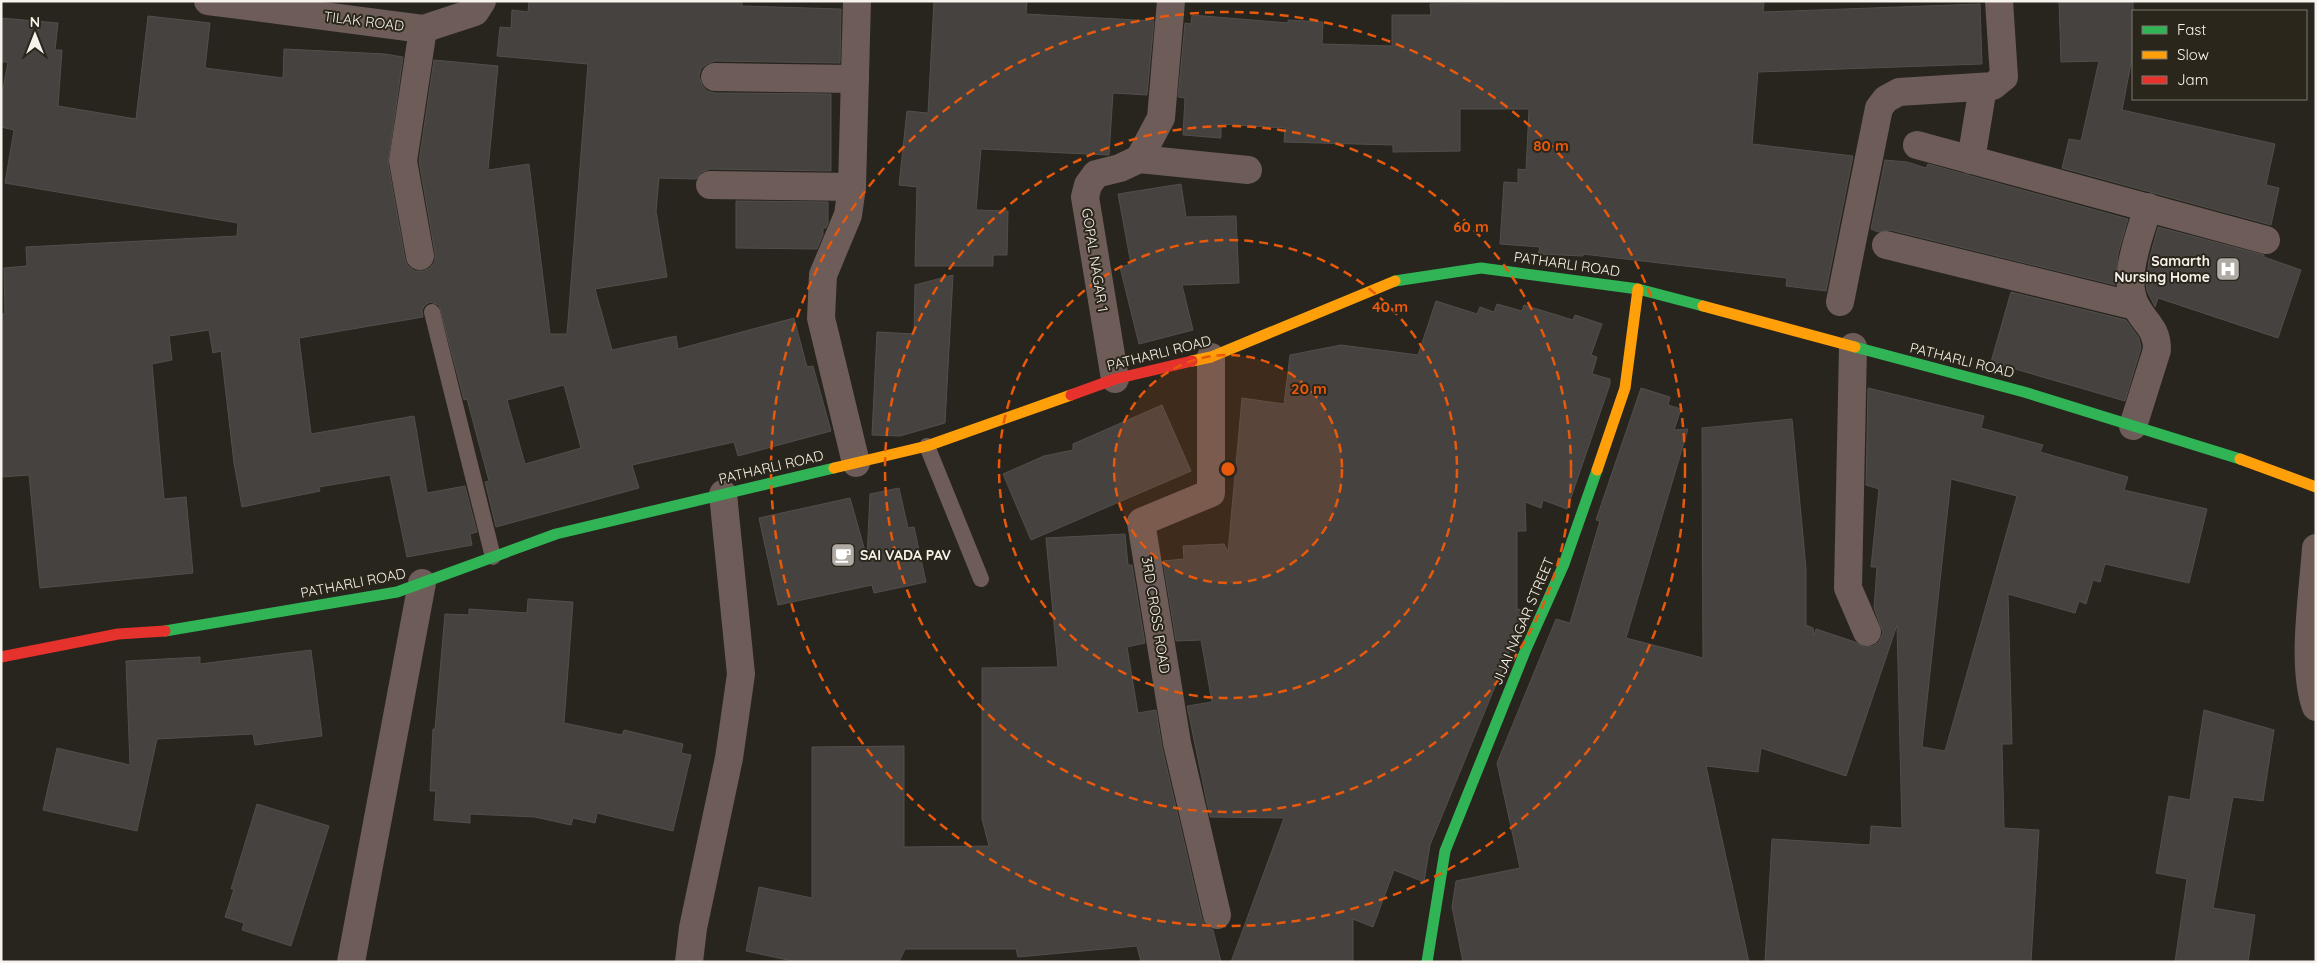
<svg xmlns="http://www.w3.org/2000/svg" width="2317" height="963" viewBox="0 0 2317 963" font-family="Quicksand,sans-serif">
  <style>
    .building { fill: #464240; stroke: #514e4c; fill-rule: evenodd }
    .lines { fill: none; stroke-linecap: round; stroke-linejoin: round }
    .lane { stroke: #6d5c58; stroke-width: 16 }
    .street { stroke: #6d5c58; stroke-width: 28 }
    .fast { stroke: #30b455; stroke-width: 11 }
    .slow { stroke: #ff9f0a; stroke-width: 11 }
    .jam { stroke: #e5322d; stroke-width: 11 }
    .ring { fill: none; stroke: #e8590c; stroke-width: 2.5; stroke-dasharray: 9 6 }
    .labels { text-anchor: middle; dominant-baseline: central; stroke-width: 4; stroke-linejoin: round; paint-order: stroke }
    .street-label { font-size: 14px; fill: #f7f3ec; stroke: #2b261b }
    .poi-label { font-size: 14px; font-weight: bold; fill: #f7f3ec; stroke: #2b261b; text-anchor: end }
    .centre { fill: #e8590c; stroke: #2b261b; stroke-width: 2.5 }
    .ring-label { font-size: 15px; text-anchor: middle; font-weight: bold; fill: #e8590c; stroke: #2b261b; stroke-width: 4; stroke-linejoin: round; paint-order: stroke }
  </style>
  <rect width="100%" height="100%" fill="#28251e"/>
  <!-- building -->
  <g class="building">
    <path d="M529,1h213v5l99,3 -1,54 -125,-2 -8,3 -6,5 -2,7 3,9 5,6 8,2 116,1v77l-121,-2 -8,3 -6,7 -37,-1 -3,33 11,66 -72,12 17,61 64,-14 2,13 116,-31 13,49 6,-1 18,65 -93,25 -4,-14 -102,23 7,23 -143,39 -11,-45 4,-1 -22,-82 -3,1 -25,-95 -9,-3 -5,3 -3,5 1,7 -124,21 12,96 103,-18 13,77 38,-7 12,46 -7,2 2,11 -65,12 -17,-82 -71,12 1,4 -78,16 -8,-44 -13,-112 -8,2 -4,-23 -40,6 3,24 -20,4 12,135 22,-2 7,76 -153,15 -11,-113 -28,2v-163h4l-1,-46 23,-2 -1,-19 211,-11 1,-13 -233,-40 9,-53 -13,-3v-28l7,-37h-7v-44l57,5 -3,27h7l-4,56 78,13 12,-103 62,7 -5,45 78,10 1,-29 101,5 18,3 -15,106 17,96 3,7 7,5h8l7,-3 5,-7v-8l-16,-92 15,-101 64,6 -10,104 41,-6 21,170h17l21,-270 -91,-8 3,-29 11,1 1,-18 16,2zM564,385l17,63 -56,16 -18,-64z"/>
    <path d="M934,1h93l-1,13 128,7 -7,74 -34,-2 -4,62 -128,-6 -5,61 32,1 -1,44h-14v11h-78l2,-79 -18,-2 8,-74 21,2z"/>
    <path d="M1504,1h245l15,2 -1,9 217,-8 2,60 -224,8 -6,72 101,12 -27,135 -40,-5 1,-8 -204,-24v2l-45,-2 2,-7 -40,-3 4,-62 14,1v-14l8,1 3,-61h-69v42l-67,1v-7l-109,-3 1,-14 -64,-4v14l-38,-3 2,-37 -7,-1 7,-74 6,1 1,-9 96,8v-3l35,2 -1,22 70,2v-31h39l-1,-11 74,-1z"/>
    <path d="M2059,1h74v52l-11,57 153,34 -9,41 13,3 -8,37 -209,-57 7,-29 12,2 18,-80 -38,1z"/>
    <path d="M1885,160l22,2 19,6 2,-4 200,55 -10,35 -3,31 -225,-55 -12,2 -7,-3z"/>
    <path d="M1181,184l5,33 50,-1 3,67 -57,2 11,45 -54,14 -19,-77 11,-3 -13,-70z"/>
    <path d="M736,201l92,1v21l-2,5h-3v7l-6,14 -81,-1z"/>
    <path d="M2158,227l106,28v2l37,13 -23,68 -120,-40 -3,9 -8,-16 -1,-8 3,-23z"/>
    <path d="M953,275l-8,148 -45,13 -28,-1 5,-103 37,2 1,-49z"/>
    <path d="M2011,292l115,28 13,18 2,10 -16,53 -134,-39z"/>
    <path d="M1436,301l41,13 3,-7 14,5 3,-8 25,7 2,-6 49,15 2,-5 27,9 -11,31 6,2 -5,17 18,5v5l-43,125 -24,-9 -2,8 -16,-6 1,29h-9v78l9,2 -96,234 -6,37 -30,-12 -21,57 -20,-8v43h-122l53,-144 -74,-1 -23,-111 25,-4 -11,-62 -25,1 -13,-80 21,-2 -1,-13 41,-2 4,8 14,-154 42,6 6,-49 51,-10 77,10z"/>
    <path d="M1641,388l29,9 -2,8 13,4 -7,21 14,-1 -62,209 77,20 -1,-230 90,-9 14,149v57l7,3 1,8 2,-7 39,13 10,5 8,-1 6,-4 4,-9 -9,-25 3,-41h-6l8,-78 -13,-4 2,-97 116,28 -3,12 62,17 -3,7 88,25 -4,13 83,19 -18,74 -84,-19 -5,18 -7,-2 -7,24 -7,-3 -4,12 -67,-19 4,150h-10l2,84 35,2 -8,132h-266l7,-123 98,6 1,-19 31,2 -5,-203 -51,151 -85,-28 -3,24 -52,-6 43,196h-286l-11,-55 4,-26 64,-13 -23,-105 59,-144 14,4 30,-102 -4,-1zM1951,479l66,17 -72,255 -23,-4z"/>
    <path d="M1162,405l29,66 -160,69 -28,-66 41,-18 29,-6v-6z"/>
    <path d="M899,488l9,40 6,-1 12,55 -52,11 -2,-8 -94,20 -19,-87 91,-20 17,60 3,-64z"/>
    <path d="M1125,534l3,31h4l13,78 -18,4 11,66 18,-3 6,37 40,172 4,7 7,4 8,32h-80l-4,-16 -119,11 -2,-8h-111l-6,13h-102l-51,-11 13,-64 53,11v-151l92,-1v101l85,-1 -7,-27v-151l76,-1 -12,-129z"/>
    <path d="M528,599l45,3 -9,121 58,12 2,-5 59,14 -2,9 10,2 -18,76 -76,-18 -2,10 -22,-5 -2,7 -36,-8 -65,-3v9l-36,-3 2,-29h-6l3,-62h2l10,-115 24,1v-6l58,4z"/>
    <path d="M311,650l11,86 -67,9 -2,-11 -96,5 -20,92 -94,-21 14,-62 73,17 -4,-104 74,-4v7z"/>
    <path d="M2204,710l70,20 -11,71 -30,-4 -20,111 42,7 -7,47h-73l12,-83 -31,-6 13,-77 21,4z"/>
    <path d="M257,804l72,22 -38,120 -49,-16 2,-7 -19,-6 9,-28h-3z"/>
  </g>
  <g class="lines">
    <!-- lane -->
    <g class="lane">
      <path d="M432,312l61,245"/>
      <path d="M927,446l54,133"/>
    </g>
    <!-- street -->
    <g class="street">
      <path d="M208,1l215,28 52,-17 7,-11"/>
      <path d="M715,77l140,2"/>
      <path d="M1917,145l349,95"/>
      <path d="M1139,159l109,11"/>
      <path d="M1971,160l12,-73"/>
      <path d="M710,185l142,2"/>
      <path d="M1886,245l249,61"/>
      <path d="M420,256l-17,-95 20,-132"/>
      <path d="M1840,302l39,-194 7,-9 13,-7 94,-6 11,-9 -5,-76"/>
      <path d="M1853,347l-5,241 19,44"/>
      <path d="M1211,357v136l-70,29 36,221 40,172"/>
      <path d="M1115,379l-30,-182 3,-12 8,-11 24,-6 19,-9 22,-41 10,-117"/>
      <path d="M2133,426l24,-76c0,-23 -12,-26 -21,-44 -15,-27 4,-71 12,-99"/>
      <path d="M856,463l-35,-145 2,-43 25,-60 4,-28 5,-186"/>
      <path d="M2316,548c-3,45 -15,118 0,159"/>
      <path d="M351,962l71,-379"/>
      <path d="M689,962l4,-34 36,-170 12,-84 -18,-180"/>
    </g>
    <!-- fast -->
    <g class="fast">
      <path d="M1395,281l86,-13 157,21 65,17"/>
      <path d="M1855,347l169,45 216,67"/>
      <path d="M165,631l232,-39 159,-58 278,-66"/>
      <path d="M1427,962l18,-111 81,-202 38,-85 33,-94"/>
    </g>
    <!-- slow -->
    <g class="slow">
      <path d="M1703,306l152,41"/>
      <path d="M1192,361l19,-4 184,-76"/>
      <path d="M2240,459l76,28"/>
      <path d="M834,468l93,-22 144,-51"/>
      <path d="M1597,470l28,-82 13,-99"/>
    </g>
    <!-- jam -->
    <g class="jam">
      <path d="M1071,395l44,-16 77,-18"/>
      <path d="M1,657l117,-23 47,-3"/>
    </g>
  </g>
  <!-- distance rings -->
  <circle cx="1228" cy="469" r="114" fill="#e8590c" fill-opacity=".12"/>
  <g class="ring">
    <circle cx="1228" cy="469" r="114"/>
    <circle cx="1228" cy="469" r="229"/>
    <circle cx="1228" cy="469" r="343"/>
    <circle cx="1228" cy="469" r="457"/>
  </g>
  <!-- icons -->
  <defs>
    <symbol id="hospital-square" viewBox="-11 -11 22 22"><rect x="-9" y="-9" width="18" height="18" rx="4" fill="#afaba4" stroke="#2b261b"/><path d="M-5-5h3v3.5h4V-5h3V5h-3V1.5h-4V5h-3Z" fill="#fff"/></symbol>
    <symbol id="cafe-square" viewBox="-11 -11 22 22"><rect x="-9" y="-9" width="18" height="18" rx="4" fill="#afaba4" stroke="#2b261b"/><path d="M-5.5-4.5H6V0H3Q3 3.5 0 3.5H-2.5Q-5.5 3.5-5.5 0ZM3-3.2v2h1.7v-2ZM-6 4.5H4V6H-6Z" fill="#fff"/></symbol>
  </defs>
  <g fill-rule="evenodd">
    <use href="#hospital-square" x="2214" y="255" width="28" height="28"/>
    <use href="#cafe-square" x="829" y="541" width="28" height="28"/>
  </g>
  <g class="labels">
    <!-- street labels -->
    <g class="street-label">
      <text transform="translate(364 21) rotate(7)">TILAK ROAD</text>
      <text transform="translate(1095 260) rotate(81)">GOPAL NAGAR 1</text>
      <text transform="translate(1567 264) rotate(8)">PATHARLI ROAD</text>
      <text transform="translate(1159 353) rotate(-14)">PATHARLI ROAD</text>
      <text transform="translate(1962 360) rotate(14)">PATHARLI ROAD</text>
      <text transform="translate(771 467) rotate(-13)">PATHARLI ROAD</text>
      <text transform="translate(353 583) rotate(-11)">PATHARLI ROAD</text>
      <text transform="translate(1156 615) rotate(81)">3RD CROSS ROAD</text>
      <text transform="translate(1523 621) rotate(-67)">JIJAI NAGAR STREET</text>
    </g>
    <!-- poi labels -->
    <g class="poi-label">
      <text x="2210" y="261">Samarth<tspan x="2210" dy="16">Nursing Home</tspan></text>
      <text x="860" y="555" text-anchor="start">SAI VADA PAV</text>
    </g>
  </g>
  <circle cx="1228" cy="469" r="8" class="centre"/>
  <g class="ring-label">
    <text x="1551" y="151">80 m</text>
    <text x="1471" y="232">60 m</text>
    <text x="1390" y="312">40 m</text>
    <text x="1309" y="394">20 m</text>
  </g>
  <!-- border -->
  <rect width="2317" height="963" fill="none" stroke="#f7f3ec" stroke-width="5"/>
  <!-- legend -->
  <rect x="2132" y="10" width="175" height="90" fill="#2b261b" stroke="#7d786f"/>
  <rect x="2142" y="26" width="25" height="8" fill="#30b455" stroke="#7d786f"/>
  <text x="2177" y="35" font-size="15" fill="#f7f3ec">Fast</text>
  <rect x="2142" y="51" width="25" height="8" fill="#ff9f0a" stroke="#7d786f"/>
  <text x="2177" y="60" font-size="15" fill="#f7f3ec">Slow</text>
  <rect x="2142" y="76" width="25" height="8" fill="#e5322d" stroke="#7d786f"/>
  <text x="2177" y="85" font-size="15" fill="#f7f3ec">Jam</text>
  <!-- north arrow -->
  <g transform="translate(35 35)" stroke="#2b261b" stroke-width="4" paint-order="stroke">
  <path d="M0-4L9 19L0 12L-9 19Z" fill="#f7f3ec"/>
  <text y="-8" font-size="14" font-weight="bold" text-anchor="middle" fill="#f7f3ec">N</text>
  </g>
</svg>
